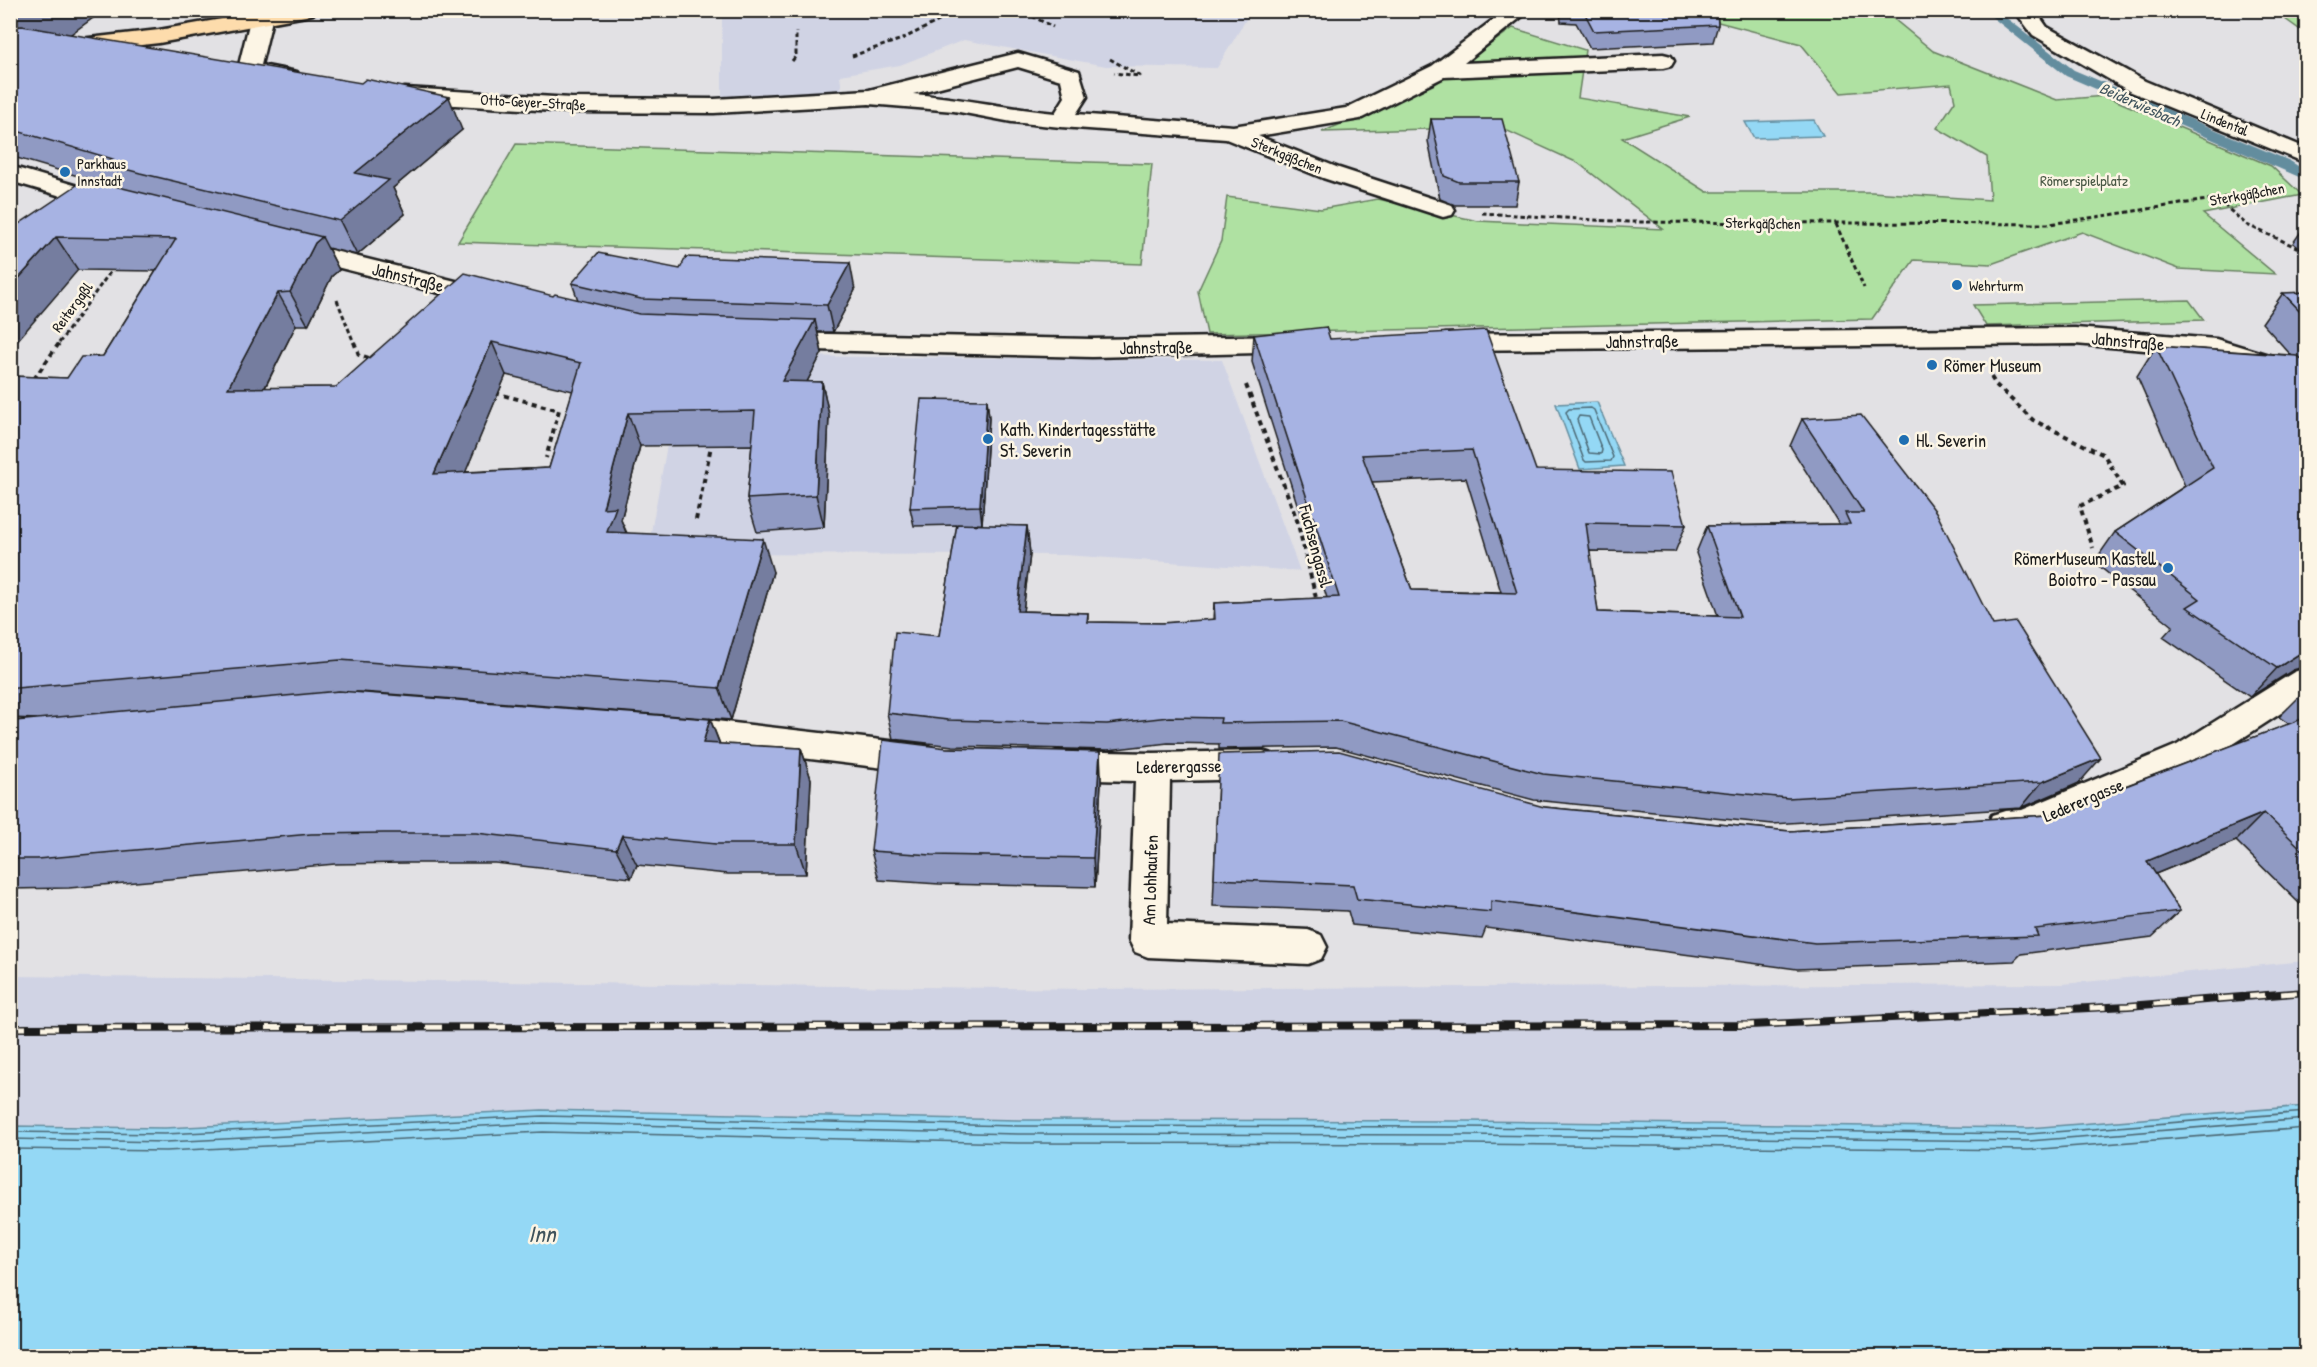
<svg xmlns="http://www.w3.org/2000/svg" width="2317" height="1367" viewBox="0 0 2317 1367" font-family="'Patrick Hand',sans-serif">
  <style>
    .built { fill: #d0d3e4 }
    .green { fill: #afe1a2; stroke: #667e5f; stroke-width: 1.5 }
    .water { fill: #94d8f5; stroke: #648d9e; stroke-width: 1.5 }
    .lines { fill: none; stroke-linecap: round; stroke-linejoin: round }
    .shore { stroke: #4c6773; stroke-width: 1.5 }
    .stream { fill: #648d9e; fill-rule: evenodd }
    .minor-casing { stroke: #1c1c1c; stroke-width: 5 }
    .major-casing { stroke: #1c1c1c; stroke-width: 5 }
    .path-far1 { stroke: #1c1c1c; stroke-width: 3; stroke-dasharray: 4.5 3; stroke-linecap: butt }
    .path { stroke: #1c1c1c; stroke-width: 4; stroke-dasharray: 5 4.5; stroke-linecap: butt }
    .minor { fill: #fcf5e5; fill-rule: evenodd }
    .major { fill: #fddcac; fill-rule: evenodd }
    .rail-casing { stroke: #1c1c1c; stroke-width: 8 }
    .rail { stroke: #fcf5e5; stroke-width: 5; stroke-dasharray: 16; stroke-linecap: butt }
    .wall { fill: #909ac3; stroke: #1c1c1c; stroke-width: 1.5; fill-rule: evenodd }
    .shaded-wall { fill: #757d9f; stroke: #1c1c1c; stroke-width: 1.5 }
    .building { fill: #a7b3e3; stroke: #1c1c1c; stroke-width: 1.5; fill-rule: evenodd }
    .poi-dot { fill: #1f6fb2; stroke: #fcf5e5; stroke-width: 2 }
    .labels { text-anchor: middle; dominant-baseline: central; stroke-width: 5; stroke-linejoin: round; paint-order: stroke }
    .far-street-label { font-size: 15px; fill: #1c1c1c; stroke: #fcf5e5 }
    .far-poi-label { font-size: 15px; fill: #1c1c1c; stroke: #fcf5e5; text-anchor: start }
    .far-park-label { font-size: 15px; fill: #485744; stroke: #fcf5e5 }
    .far-water-label { font-size: 16px; font-style: italic; fill: #40545d; stroke: #fcf5e5 }
    .street-label { font-size: 18px; fill: #1c1c1c; stroke: #fcf5e5 }
    .poi-label { font-size: 18px; fill: #1c1c1c; stroke: #fcf5e5; text-anchor: start }
    .near-water-label { font-size: 24px; font-style: italic; fill: #40545d; stroke: #fcf5e5 }
  </style>
  <rect width="100%" height="100%" fill="#e2e1e4"/>
  <filter id="ink" filterUnits="userSpaceOnUse"><feTurbulence type="fractalNoise" baseFrequency=".0167" numOctaves="2"/><feDisplacementMap in="SourceGraphic" scale="12" xChannelSelector="R" yChannelSelector="G"/><feConvolveMatrix kernelMatrix="1 2 1 2 8 2 1 2 1" color-interpolation-filters="sRGB"/></filter>
  <g filter="url(#ink)">
    <!-- built -->
    <g class="built">
      <path d="M722,11h529l-34,57 -111,-2 -142,-26 -64,25 -60,10 2,18 -120,8z"/>
      <path d="M764,356l458,4 78,211 -235,-16 -418,-1 34,-185z"/>
      <path d="M2306,961v145l-277,22 -564,-7 -447,-1 -476,-10 -377,18 -154,-2v-150l1078,13 974,-5z"/>
    </g>
    <!-- green -->
    <g class="green">
      <path d="M1677,11h207l49,40 124,49 48,-4 166,70 31,29 -99,19 72,60 -96,-5 -97,-37 -91,32 -77,-4 -42,59 -665,15 -9,-43 23,-50 6,-44 94,12 57,-10 100,22 185,8 -85,-66 -79,-36 -177,5 113,-48 78,-56 72,22 -7,48 112,19 -68,21 85,54h165l118,8 -3,-43 -50,-29 18,-27 -4,-17 -110,9 -40,-49z"/>
      <path d="M2274,11h32v23z"/>
      <path d="M516,144l636,20 -10,100 -684,-22z"/>
      <path d="M2189,300l15,20 -218,6 -13,-21z"/>
    </g>
    <!-- water -->
    <g class="water">
      <path d="M1814,120l9,16 -69,2 -9,-16z"/>
      <path d="M1597,402l27,64 -44,3 -24,-65z"/>
      <path d="M2306,1106v250h-2295v-230l154,2 377,-18 476,10 447,1 564,7z"/>
    </g>
    <g class="lines">
      <!-- shore -->
      <g class="shore">
        <path d="M1591,408l3,2 19,47 -2,4 -25,1 -2,-2 -18,-48 3,-3z"/>
        <path d="M1579,416l10,1 13,33 -1,4 -12,-1 -12,-33z"/>
        <path d="M10,1132l155,2 378,-18 475,10 447,1 564,7 277,-22"/>
        <path d="M10,1139l156,3 377,-19 475,11 447,1 564,6 277,-22"/>
        <path d="M10,1149l156,2 377,-19 475,11 447,1 564,6 277,-22"/>
      </g>
      <!-- stream -->
      <path class="stream" d="M1983,10h13l78,60 216,91 16,10v9l-240,-104z"/>
      <defs>
        <g id="minor">
          <path d="M1506,10h24l-66,53 199,-9 8,2 3,5 -3,5 -8,2 -219,9 -84,42 -102,17 81,32 113,37 3,5 -3,5 -9,2 -120,-39 -97,-39 -165,-12 -49,-5 -58,-11 -85,-7 -155,9 -143,-1 -166,-10 -8,-2 -3,-5 3,-5 8,-2 166,10 143,1 155,-9 149,-37 61,18 8,26 -11,17 157,12 113,-18 86,-42zM1018,67l43,13 4,17 -10,16c-48,-5 -94,-15 -142,-19z"/>
          <path d="M2014,10h21l12,17 98,54 161,67v15l-177,-72 -96,-56z"/>
          <path d="M261,14l7,2 4,4 -11,45 36,7 3,5 -3,5c-17,4 -39,-4 -56,-8l-3,-5 12,-49 4,-4z"/>
          <path d="M10,166l108,32 3,5 -3,5 -9,2 -99,-29z"/>
          <path d="M290,240l210,52 4,6 -4,6 -9,2 -210,-53 -4,-5 4,-5z"/>
          <path d="M2075,328l141,11 69,21 21,22v25l-10,-3 -31,-32 -51,-16 -139,-12 -629,6 -9,-2 -4,-6 4,-6 9,-2z"/>
          <path d="M774,333l318,6 207,-3 9,2 4,6 -4,6 -9,2 -207,5 -318,-8 -9,-2 -4,-6 4,-6z"/>
          <path d="M2306,668v29l-105,68 -176,75 -20,1 -13,-4 -5,-11 5,-11 13,-4 17,-1 155,-65 117,-73z"/>
          <path d="M672,716l253,29 12,4 5,10 -5,10 -12,4 -253,-31 -12,-3 -5,-10 5,-10z"/>
          <path d="M1057,751l96,2 110,-2 12,4 5,10 -5,10 -12,4 -93,2 -3,143 141,6 13,5 6,12 -6,12 -13,5 -160,-7 -13,-5 -6,-12 6,-159 -78,-2 -12,-4 -5,-10 5,-10z"/>
        </g>
        <path id="major" d="M273,10h43l-3,4 -7,2 -147,27 -149,17v-13l149,-17z"/>
      </defs>
      <!-- minor casing -->
      <use href="#minor" class="minor-casing"/>
      <!-- major casing -->
      <use href="#major" class="major-casing"/>
      <!-- path-far1 -->
      <g class="path-far1">
        <path d="M2296,14l10,7"/>
        <path d="M2296,14l10,-1"/>
        <path d="M1032,16l21,11"/>
        <path d="M852,56l50,-17 39,-19"/>
        <path d="M1110,59l30,17 -26,-3"/>
        <path d="M792,61l4,-5v-24"/>
        <path d="M2218,200l29,25 56,25"/>
        <path d="M1482,213l146,9 422,2 229,-35"/>
        <path d="M1836,224l28,64"/>
        <path d="M337,300l17,43"/>
        <path d="M59,343l54,-75"/>
      </g>
      <!-- path -->
      <g class="path">
        <path d="M354,342l5,13 13,4"/>
        <path d="M1991,377l5,8 37,35 71,35 19,31 -43,20 13,42"/>
        <path d="M34,379l26,-37"/>
        <path d="M1246,385l51,135 20,82"/>
        <path d="M495,393l64,17 -13,48"/>
        <path d="M696,520l16,-79"/>
      </g>
      <!-- minor -->
      <use href="#minor" class="minor"/>
      <!-- major -->
      <use href="#major" class="major"/>
      <defs>
        <path id="rail" d="M10,1028l1740,-3 378,-19 178,-14"/>
      </defs>
      <!-- rail casing -->
      <use href="#rail" class="rail-casing"/>
      <!-- rail -->
      <use href="#rail" class="rail"/>
    </g>
    <!-- wall -->
    <g class="wall">
      <path d="M10,10h94l-34,24 392,96 -69,58 12,26 -48,41 -29,-7 11,22 -7,6 -24,49h-12l-31,63 71,-1 217,-91 25,4 -6,-17 108,-14 175,21 -22,42h-16l5,21 -15,29h15l7,33 -5,112 -67,5 -10,-33 5,-54 -112,1 -19,74 6,13 146,39 -42,148 -370,-28h-5l354,27 10,25 81,4 10,31 -5,95h-78l-91,-9 -6,13 -136,-15h-89l-71,1 -266,24 -59,1v-168l27,-2 -27,-1v-342l57,2 36,-22 53,-85 -78,-1 -68,-40 85,-49 -85,-25zM506,375l67,16 -24,77 -84,4z"/>
      <path d="M970,10h46l-2,4z"/>
      <path d="M1560,10h157l1,15 -5,17 -123,6 -14,-25 -15,-1z"/>
      <path d="M1431,119l88,63 -4,23h-60l-15,-6 -12,-58z"/>
      <path d="M2307,223v30l-14,-10z"/>
      <path d="M2283,293l24,25v348l-14,4 -43,27 -87,-60 10,-11 -79,-64 21,-30 70,-46 -48,-110 19,-30 135,9 -29,-32z"/>
      <path d="M1254,335l76,4 206,131 150,55 -11,27 -86,-1 9,61 120,4 -22,-63 11,-27 132,-2 -49,-78 12,-27 191,206 86,158 -58,25 -248,16 -239,-24 -198,-53 -117,2v-5l-51,-1 -60,7 -155,-4 -60,-7 -6,-26 52,-77 18,-111 -43,1 -4,-18 77,-108 2,18 -7,106 -17,1 62,1 3,28 -7,57 65,2v9l74,1 51,-3 1,-17 113,-5 -75,-236zM1466,478l35,114 -89,-2 -40,-108z"/>
      <path d="M2307,689v222l-71,-70 -81,33 25,37 -28,26 -131,17 -7,7 -217,8 -311,-41 -4,10 -130,-13 -4,-14 -135,-5 5,-124 326,25 246,24 258,-16 241,-91 -10,-7z"/>
      <path d="M947,748l153,4 1,30 -6,105 -156,-3 -60,-4 -8,-29z"/>
    </g>
    <!-- shaded-wall -->
    <g class="shaded-wall">
      <path d="M10,10h94l-40,29 -54,6z"/>
      <path d="M449,97l13,33 -69,58 12,26 -48,41 -17,-34 15,-48z"/>
      <path d="M56,237l22,33 -68,79v-61z"/>
      <path d="M322,237l17,33 -7,6 -24,49 -18,-33 25,-49z"/>
      <path d="M850,263l5,27 -22,42 -6,-27z"/>
      <path d="M278,293l18,32 -48,96 -20,-33z"/>
      <path d="M815,320l7,33 -32,61 -8,-33z"/>
      <path d="M492,342l14,33 -55,132 -17,-33z"/>
      <path d="M822,382l7,33 -5,112 -8,-32z"/>
      <path d="M987,400l2,18 -7,106 -2,-18z"/>
      <path d="M628,413l12,33 -19,74 8,20 -22,-8 -4,-24z"/>
      <path d="M1027,526l3,28 -10,83 -3,-26z"/>
      <path d="M763,539l10,33 -42,148 -12,-32z"/>
      <path d="M2307,649v17l-14,4 -43,27 27,-29z"/>
      <path d="M710,719l12,31 -19,-7z"/>
      <path d="M801,748l10,31 -5,95 -10,-30z"/>
      <path d="M1100,752l1,30 -6,105 -2,-29z"/>
      <path d="M2101,758l-22,25 -58,25 21,-26z"/>
      <path d="M2264,813l-28,28 -115,47 26,-27z"/>
      <path d="M622,835l15,30 -6,13 -15,-29z"/>
    </g>
    <!-- building -->
    <g class="building">
      <path d="M1583,10h134l1,15 -124,6z"/>
      <path d="M22,26l339,57 5,-4 83,18 -94,76 34,7 -49,41 -200,-48 -34,-9 7,-5 -103,-30v-102z"/>
      <path d="M1431,119h71l17,63h-60l-15,-6z"/>
      <path d="M86,179l236,58 -7,6 -25,49 -12,1 -50,95 108,-1 129,-114 88,23 2,-2 84,20 176,6 -33,61 40,1 -6,113 -69,4 8,-88 -127,2 -25,95 13,-1 -9,25 156,7 -44,149 -379,-28 -324,28h-6v-312l57,2 14,-21 22,-1 73,-117 -120,-2 -46,51v-58zM492,342l89,21 -32,105 -115,6z"/>
      <path d="M598,253l82,16 6,-12 164,6 -23,42 -186,-6 -69,-16z"/>
      <path d="M2307,292v26l-24,-25z"/>
      <path d="M1326,327l4,12 156,-9 50,140 135,2 15,53 -100,-2 12,89 142,5 -33,-91 143,-2 -5,-11h19l-62,-94 59,-4 75,97 57,113 23,-3 85,136 -59,24 -254,16 -245,-24 -203,-53 -120,2 1,-5 -52,-1 -62,7 -159,-4 -61,-7 8,-81 44,4 18,-112 70,2 -10,85 71,2 -1,9 75,1 53,-4 -1,-16 125,-6 -85,-262zM1472,450l45,143 -105,-3 -50,-135z"/>
      <path d="M2156,346l142,10 9,8v285l-30,19 -90,-61 13,-8 -85,-67 98,-64z"/>
      <path d="M921,399l66,1 -7,106 -70,2z"/>
      <path d="M339,691l371,28 -7,24 98,5 -5,96h-80l-94,-9 -6,14 -140,-16h-92l-73,1 -274,25h-27v-138h5z"/>
      <path d="M2307,717v137l-43,-41 -117,48 33,50 -145,18 3,7 -223,7 -324,-42v11l-134,-13 -4,-14 -139,-6 5,-125 120,-3 205,56 246,24 258,-16 73,-31 2,3z"/>
      <path d="M883,740l64,8 153,4 -7,106 -161,-3 -61,-4z"/>
    </g>
  </g>
  <!-- markers -->
  <g class="poi-dot">
    <circle cx="65" cy="172" r="6"/>
    <circle cx="1957" cy="285" r="6"/>
    <circle cx="1932" cy="365" r="6"/>
    <circle cx="988" cy="439" r="6"/>
    <circle cx="1904" cy="440" r="6"/>
    <circle cx="2168" cy="568" r="6"/>
  </g>
  <g class="labels">
    <!-- far-street labels -->
    <g class="far-street-label">
      <text transform="translate(533 102) rotate(3)">Otto-Geyer-Straße</text>
      <text transform="translate(2225 122) rotate(22)">Lindental</text>
      <text transform="translate(1287 155) rotate(22)">Sterkgäßchen</text>
      <text transform="translate(2247 194) rotate(-10)">Sterkgäßchen</text>
      <text transform="translate(1763 223) rotate(1)">Sterkgäßchen</text>
      <text transform="translate(72 307) rotate(-54)">Reitergaßl</text>
    </g>
    <!-- far-poi labels -->
    <g class="far-poi-label">
      <text x="77" y="163">Parkhaus<tspan x="77" dy="17">Innstadt</tspan></text>
      <text x="1969" y="285">Wehrturm</text>
    </g>
    <!-- far-park labels -->
    <g class="far-park-label">
      <text x="2084" y="180">Römerspielplatz</text>
    </g>
    <!-- far-water labels -->
    <g class="far-water-label">
      <text transform="translate(2140 104) rotate(24)">Beiderwiesbach</text>
    </g>
    <!-- street labels -->
    <g class="street-label">
      <text transform="translate(408 277) rotate(14)">Jahnstraße</text>
      <text transform="translate(1642 341) rotate(-1)">Jahnstraße</text>
      <text transform="translate(2128 341) rotate(5)">Jahnstraße</text>
      <text transform="translate(1156 347) rotate(-1)">Jahnstraße</text>
      <text transform="translate(1316 546) rotate(75)">Fuchsengassl</text>
      <text transform="translate(1179 766) rotate(-1)">Lederergasse</text>
      <text transform="translate(2083 800) rotate(-23)">Lederergasse</text>
      <text transform="translate(1150 880) rotate(-88)">Am Lohhaufen</text>
    </g>
    <!-- poi labels -->
    <g class="poi-label">
      <text x="1944" y="365">Römer Museum</text>
      <text x="1000" y="429">Kath. Kindertagesstätte<tspan x="1000" dy="21">St. Severin</tspan></text>
      <text x="1916" y="440">Hl. Severin</text>
      <text x="2156" y="558" text-anchor="end">RömerMuseum Kastell<tspan x="2156" dy="21">Boiotro - Passau</tspan></text>
    </g>
    <!-- near-water labels -->
    <g class="near-water-label">
      <text x="542" y="1233">Inn</text>
    </g>
  </g>
  <!-- margin -->
  <rect width="2317" height="1367" fill="none" stroke="#fcf5e5" stroke-width="36"/>
  <rect x="18" y="18" width="2281" height="1331" fill="none" stroke="#1c1c1c" stroke-width="2" filter="url(#ink)"/>
</svg>
